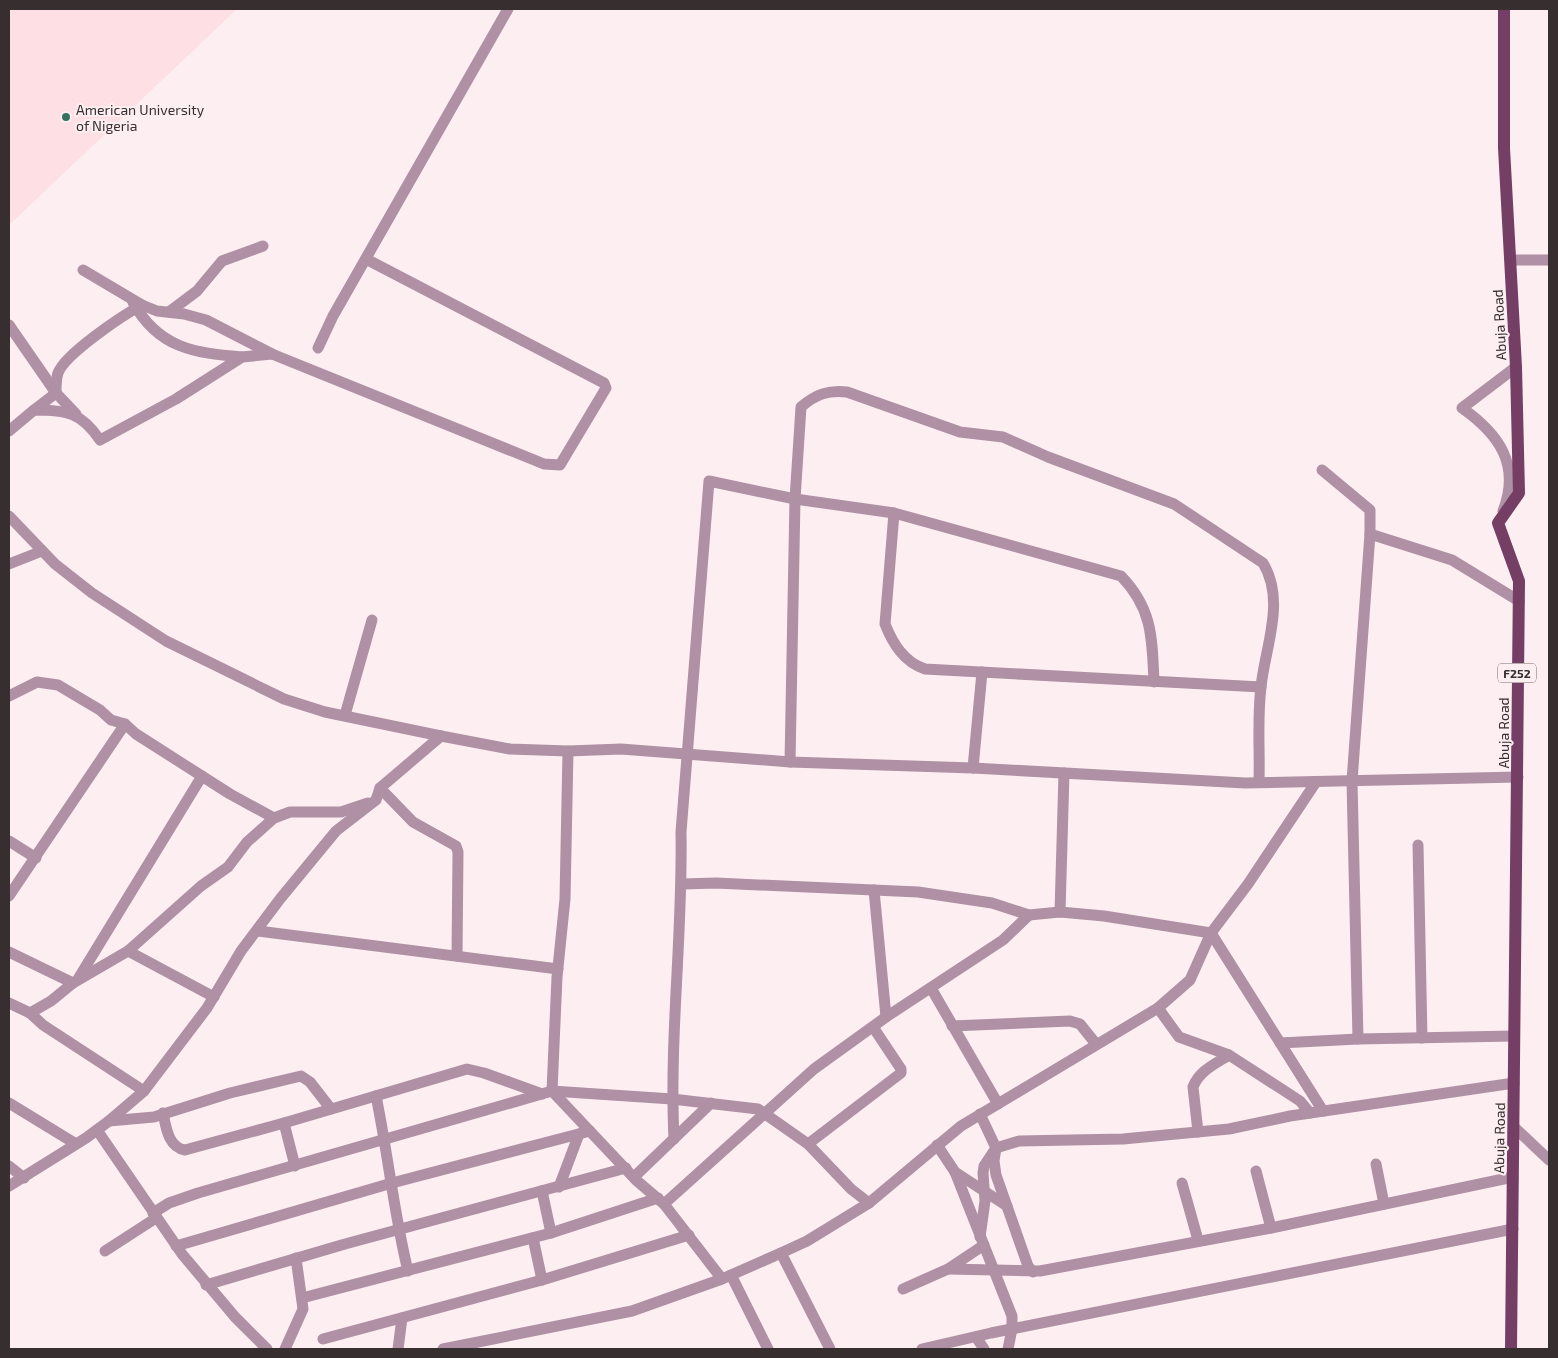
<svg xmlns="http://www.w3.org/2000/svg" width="1558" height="1358" viewBox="0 0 1558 1358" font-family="'Exo 2',sans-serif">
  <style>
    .built { fill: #fedfe3 }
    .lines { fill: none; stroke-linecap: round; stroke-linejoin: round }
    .minor { stroke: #b090a5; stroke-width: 11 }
    .major { stroke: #743e65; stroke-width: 12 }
    .poi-dot { fill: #36725e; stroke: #fdeff1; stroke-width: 2 }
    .labels { text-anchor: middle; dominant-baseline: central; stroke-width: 4; stroke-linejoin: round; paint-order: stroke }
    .shield { fill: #fdeff1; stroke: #726869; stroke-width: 1 }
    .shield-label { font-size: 12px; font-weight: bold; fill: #362e2f }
    .poi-label { font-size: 14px; fill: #362e2f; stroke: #fdeff1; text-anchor: start }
    .street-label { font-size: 14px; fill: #362e2f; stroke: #fdeff1 }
  </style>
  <rect width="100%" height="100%" fill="#fdeff1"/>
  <!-- built -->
  <path class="built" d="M9,9h228l-228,216z"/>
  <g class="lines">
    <!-- minor -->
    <g class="minor">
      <path d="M1510,260h39"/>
      <path d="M83,270l59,35 15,6 27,3 22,6 66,34 272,110 16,1 46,-77 -2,-5 -238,-124"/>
      <path d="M133,302c25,46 61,51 109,55"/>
      <path d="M169,312l28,-21 25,-30 41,-15"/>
      <path d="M9,325l47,68 20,21"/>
      <path d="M318,348l15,-32 175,-307"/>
      <path d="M34,410l22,-17c0,-6 0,-14 2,-20 7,-19 65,-58 84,-68"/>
      <path d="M9,431l25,-21c32,0 47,2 66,30l76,-41 66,-42 30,-3"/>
      <path d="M1322,470l48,40v24l82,26 67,41"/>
      <path d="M1503,511c18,-46 -4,-77 -41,-103l54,-41"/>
      <path d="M894,513l-9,111c8,20 19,38 40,45l336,18"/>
      <path d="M9,516l46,48 37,29 74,48 118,58 41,13 116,24"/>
      <path d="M9,564l33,-13"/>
      <path d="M9,696l28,-14 21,3 42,25 11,10 14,4 11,10 94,60 44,24"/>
      <path d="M345,715l27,-95"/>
      <path d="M568,751l-3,148 -8,78 -5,114 84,89 28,24 58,75"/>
      <path d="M790,762l5,-263 6,-92c15,-13 27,-17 46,-15l113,40 43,5 45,20 126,47 89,59c23,38 2,84 -2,124 -4,31 -1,64 -2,95"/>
      <path d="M973,768l9,-96"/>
      <path d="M380,788l33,34 43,24 2,6 -1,104"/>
      <path d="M9,841l27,17"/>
      <path d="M1418,845l4,193"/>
      <path d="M682,884l34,-1 202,9 74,11 37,12 31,-3 44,4 107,17 112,178"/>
      <path d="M874,890l12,127"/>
      <path d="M9,896l116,-172"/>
      <path d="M1060,912l4,-139"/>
      <path d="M258,931l300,38"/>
      <path d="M128,951l86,46"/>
      <path d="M9,952l64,31"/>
      <path d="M78,979l124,-203"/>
      <path d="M931,988l67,116"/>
      <path d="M9,1003l21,10 13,12 101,66"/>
      <path d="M1158,1008l21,29 50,18 71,46 10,12"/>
      <path d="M30,1013l21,-12 22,-18 55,-32 73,-65 27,-19 19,-25 27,-24 16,-6h51l27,-9"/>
      <path d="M952,1026l118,-5 10,3 16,20"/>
      <path d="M1358,1039l-6,-258 18,-247"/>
      <path d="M1280,1043l78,-4 156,-3"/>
      <path d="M376,1096c12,58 18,118 32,175"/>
      <path d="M9,1103l67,41"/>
      <path d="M163,1113c3,14 5,34 22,37l99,-27 183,-54 17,4 58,21"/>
      <path d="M980,1114l16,34 -2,13 2,14 32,91 5,6"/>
      <path d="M109,1121l45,-4 76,-24 71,-17 9,6 21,27"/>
      <path d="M284,1123l11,43"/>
      <path d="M1514,1127l35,33"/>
      <path d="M97,1130l85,124 53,63 32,32"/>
      <path d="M1198,1132l-5,-45c6,-16 22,-23 36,-32"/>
      <path d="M674,1139c-5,-102 9,-205 7,-307l28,-351 86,18 99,14 227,63c32,33 31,63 33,106"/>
      <path d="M808,1144l93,-71v-4l-28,-42"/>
      <path d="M937,1145l18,27 57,144v13l-4,20"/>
      <path d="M1376,1164l8,40"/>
      <path d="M9,1166l15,12"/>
      <path d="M1256,1171l15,57"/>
      <path d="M955,1172l52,34"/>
      <path d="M634,1177l77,-74"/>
      <path d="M1182,1183l16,57"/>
      <path d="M9,1186l77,-48 23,-17 35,-30 63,-83 34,-57 39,-52 56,-68 40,-31 4,-12 61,-52 69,13 58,2 53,-2 169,13 183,6 272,15 273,-6"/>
      <path d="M559,1187l20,-53"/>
      <path d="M542,1191l9,42"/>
      <path d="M664,1204l150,-135 72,-52 117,-77 26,-25"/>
      <path d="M153,1213l16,-10 29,-10 354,-102 120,8 86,10 50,35 43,45 18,14"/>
      <path d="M980,1237l5,-36 -2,-28 1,-7 12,-18 23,-7 104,-2 106,-10 61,-13 224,-33"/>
      <path d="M533,1238l9,42"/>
      <path d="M176,1246l216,-63 198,-52"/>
      <path d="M105,1251l51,-33"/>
      <path d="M781,1253l49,96"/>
      <path d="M948,1269l92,2 231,-43 242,-51"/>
      <path d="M731,1275l37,74"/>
      <path d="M206,1285l139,-41 281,-76"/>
      <path d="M903,1289l45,-20 36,-24"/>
      <path d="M302,1298l249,-65 107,-35"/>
      <path d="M976,1337l8,12"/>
      <path d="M323,1339l219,-59 147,-45"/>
      <path d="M285,1349l18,-40 -7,-51"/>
      <path d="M398,1349l4,-31"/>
      <path d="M443,1349l189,-38 90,-32 59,-26 26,-12 62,-38 92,-77 197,-118 32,-28 21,-47 37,-49 68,-102"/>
      <path d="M922,1349l69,-16 522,-104"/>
    </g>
    <!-- major -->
    <path class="major" d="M1504,9v139l12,219 3,126 -21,30 21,58 -8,768"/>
  </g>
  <!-- markers -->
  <circle class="poi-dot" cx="66" cy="117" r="5"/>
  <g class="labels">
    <!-- shield labels -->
    <rect class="shield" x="1498" y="663.5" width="38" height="19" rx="4"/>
    <g class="shield-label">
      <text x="1517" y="673">F252</text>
    </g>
    <!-- poi labels -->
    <g class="poi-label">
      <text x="76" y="109">American University<tspan x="76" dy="16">of Nigeria</tspan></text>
    </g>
    <!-- street labels -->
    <g class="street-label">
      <text transform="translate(1499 325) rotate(-93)">Abuja Road</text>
      <text transform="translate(1503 733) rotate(-90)">Abuja Road</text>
      <text transform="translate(1499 1138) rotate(-89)">Abuja Road</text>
    </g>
  </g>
  <!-- border -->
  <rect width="1558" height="1358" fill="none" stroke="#362e2f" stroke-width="20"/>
</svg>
